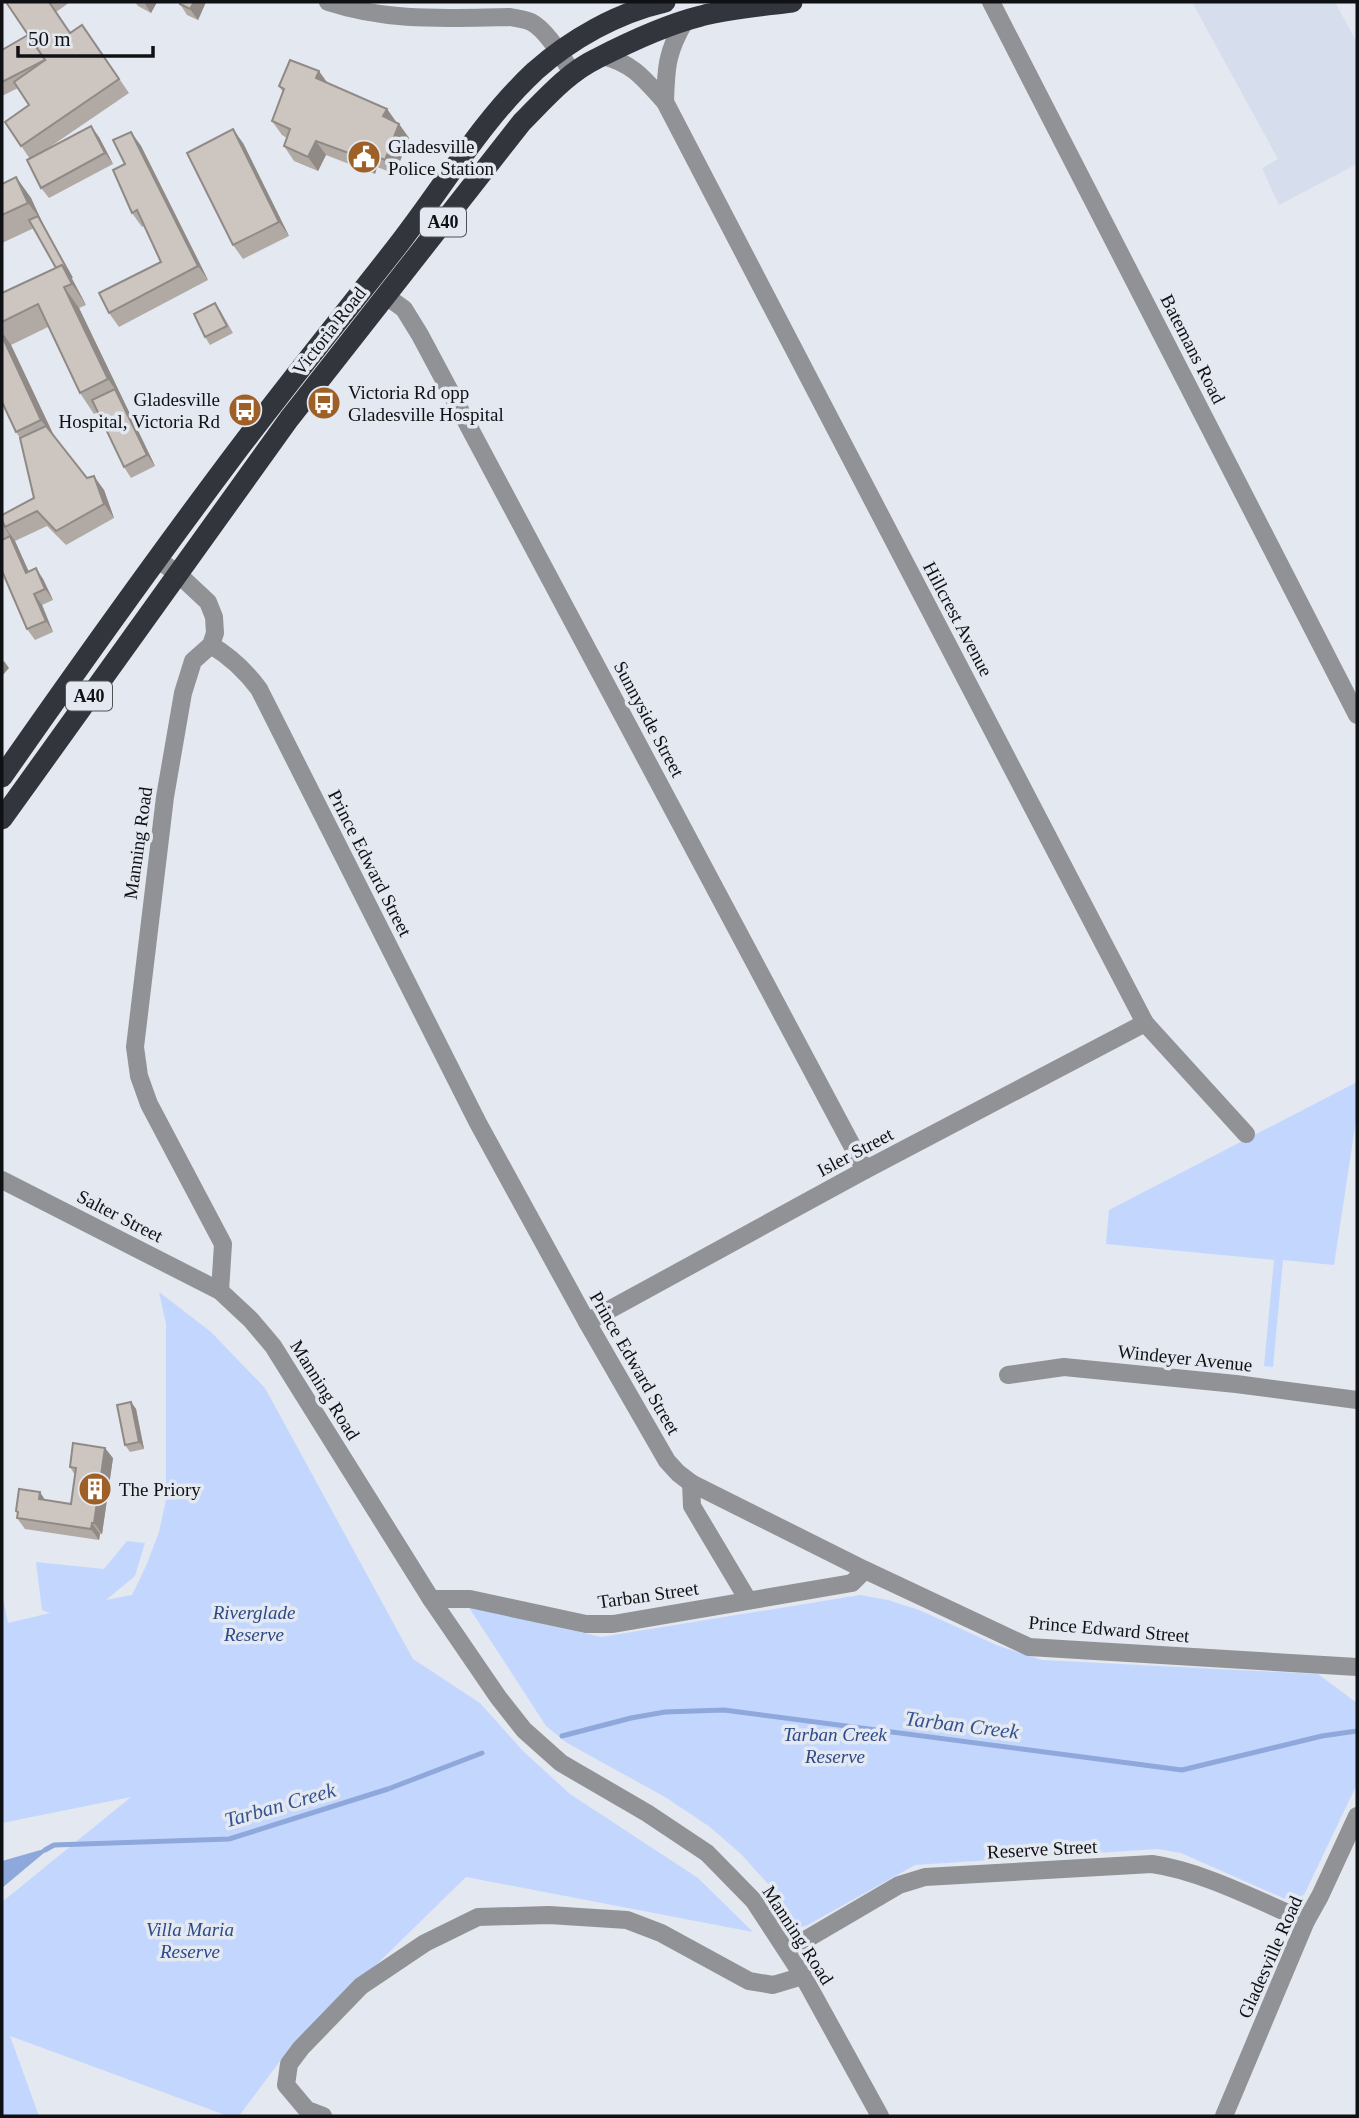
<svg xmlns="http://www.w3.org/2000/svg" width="1359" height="2118" viewBox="0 0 1359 2118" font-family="'Times New Roman',serif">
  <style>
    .built { fill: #d6dded }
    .green { fill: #c3d7fe }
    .water { fill: #8ea8db }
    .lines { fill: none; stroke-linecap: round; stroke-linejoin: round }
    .stream { stroke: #8ea8db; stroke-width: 5 }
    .minor { stroke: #919296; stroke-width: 18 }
    .highway { stroke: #32363c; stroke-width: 21 }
    .wall { fill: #b0a9a4 }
    .shaded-wall { fill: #908a86 }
    .building { fill: #cdc5bf; stroke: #908a86; stroke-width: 2 }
    .labels { text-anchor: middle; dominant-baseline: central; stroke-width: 7; stroke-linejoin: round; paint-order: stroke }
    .shield { fill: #e4e8f0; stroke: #505256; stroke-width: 2 }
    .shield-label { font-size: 18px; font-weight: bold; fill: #101114 }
    .poi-label { font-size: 19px; fill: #101114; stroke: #e4e8f0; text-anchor: start }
    .street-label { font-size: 19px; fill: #101114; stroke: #e4e8f0 }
    .park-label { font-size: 19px; font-style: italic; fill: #2c4988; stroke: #e4e8f0 }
    .water-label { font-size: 21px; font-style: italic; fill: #355291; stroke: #e4e8f0 }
  </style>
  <rect width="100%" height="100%" fill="#e4e8f0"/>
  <!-- built -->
  <path class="built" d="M1192,2h143l22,41v121l-78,41 -17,-37 16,-9z"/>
  <!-- green -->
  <g class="green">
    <path d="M1357,1082v32l-23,151 -51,-5 -10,107 -9,-1 10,-106 -168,-16 3,-34z"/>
    <path d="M159,1292l52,40 54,56 148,271 67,44 43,48 47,43 128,84 55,54 -287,-55 -180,176 -47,63h-11l-218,-80 29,80h-37v-214l129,-105 -129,26v-230l6,30 42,-10 -8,-3 -6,-48 68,7 23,-28 18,2 -10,33 -29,24 26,-5 14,-29 13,-34 7,-32v-176z"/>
    <path d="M860,1595l28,5 31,10 80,36 43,14 276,14 39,29v81l-53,111 -12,5 -7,-1 -104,-46 -24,-4 -242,16 -109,61 -11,1 -25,-41 -29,-32 -31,-27 -45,-30 -98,-54 -21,-17 -78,-120 133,31z"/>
  </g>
  <!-- water -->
  <path class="water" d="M51,1847l-49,41v-27z"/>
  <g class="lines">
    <!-- stream -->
    <g class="stream">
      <path d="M562,1736l69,-18 34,-6 59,-2 458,60 140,-34 35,-5"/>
      <path d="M45,1850l9,-5 175,-6 159,-50 94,-36"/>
    </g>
    <!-- minor -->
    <g class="minor">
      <path d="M328,2c61,20 117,16 181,15 7,1 15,2 22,5 16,8 32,37 42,52"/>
      <path d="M991,2l366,713"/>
      <path d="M603,56c31,8 41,23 62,46l480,921 101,111"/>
      <path d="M665,102c1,-35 2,-51 20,-81"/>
      <path d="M386,296l18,13 16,26 445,835"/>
      <path d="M158,560l19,13 31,29 6,15 1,16 -4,12 -18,16 -10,32 -18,104 -30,250 4,29 10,28 74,140 -3,47"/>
      <path d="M211,645c20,12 34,25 48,44l219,434 109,199 80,139 11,12 13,10 174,87 164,77 328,20"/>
      <path d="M2,1180l218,111 31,29 22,26 158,253 67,98 26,33 37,33 86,50 60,40 47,48 49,75 77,140"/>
      <path d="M587,1322l278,-152 280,-147"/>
      <path d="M1008,1375l56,-8 172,17 121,16"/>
      <path d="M691,1483l1,23 56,94"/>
      <path d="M431,1599h39l116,25h27l239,-41 13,-13"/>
      <path d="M788,1950l111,-65 26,-8 227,-13c50,7 107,37 154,57"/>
      <path d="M323,2116l-16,-6 -21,-25 3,-21 12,-16 60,-62 64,-43 53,-26 71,-2 78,5 34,13 88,48 24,4 30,-9"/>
      <path d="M1224,2116l82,-195 14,-25 37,-80"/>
    </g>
    <!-- highway -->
    <g class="highway">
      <path d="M2,777c74,-106 149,-211 226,-314 53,-71 109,-140 163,-209 49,-61 87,-130 144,-183 36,-32 82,-58 130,-69"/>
      <path d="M2,819l287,-400 233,-297c22,-22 45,-49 74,-63 33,-17 69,-34 105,-43 29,-8 61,-10 91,-14"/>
    </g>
  </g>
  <!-- wall -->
  <g class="wall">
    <path d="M6,2h64l-14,10 14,21 12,-8 47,68 -85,58 55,-14 14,27 -64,34 -8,-10 -11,-29 -25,-37 24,-17 -11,-17 -16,8v-47v1l26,-15z"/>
    <path d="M135,2h22l-6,11 -13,-7z"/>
    <path d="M206,2l-8,18 -11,-5 -7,-11z"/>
    <path d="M328,84l59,25 9,13 3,2 10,14 -14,36 -18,-7 -2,7 -49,-19 -8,16 -24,-10 -10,-15 3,-8 -5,-3 -10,-14 11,-29 -4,-6z"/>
    <path d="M131,132l10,14 67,134 -89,47 -10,-14 52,-51 -17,-36 -2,1 -10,-14z"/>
    <path d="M243,143l46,93 -46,23 -10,-14z"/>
    <path d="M16,177l15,21 12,26 43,81 -7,3 76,158 -24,12 -7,-11 -26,-55 -4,2 -14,-21 -32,-66 -37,18 43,91 33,42 17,12 10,28 -48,27 -19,-19 -32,15 13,30 15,8 10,21 -11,5 11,27 -18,8 -8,-11 -25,-58v-58v2l32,-17 -14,-60 -4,-6 -14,-30v-109l54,-25 -22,-40 -32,15v-59z"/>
    <path d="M220,310l13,23 -23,12 -5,-8z"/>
    <path d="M131,1402l5,7 8,40 -14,3 -5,-7z"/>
    <path d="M113,1458l-11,76h-2l-1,6 -74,-11 -8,-11 1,-4 -2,-3 30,-11 25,4 4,-29 -5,-8z"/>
  </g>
  <!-- shaded-wall -->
  <g class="shaded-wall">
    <path d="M144,2h13l-6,11z"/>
    <path d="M194,2h12l-8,18 -8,-11z"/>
    <path d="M319,71l10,14 -13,-7z"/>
    <path d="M387,109l10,14 -14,-7z"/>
    <path d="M399,124l10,14 -14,36 -10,-14z"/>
    <path d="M91,126l8,11 14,27 -8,-11z"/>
    <path d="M233,129l10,14 46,93 -10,-14z"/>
    <path d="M131,132l10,14 67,134 -10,-14z"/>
    <path d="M316,141l10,14 -8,16 -10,-14z"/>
    <path d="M368,153l9,14 -2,7 -10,-15z"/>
    <path d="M16,177l15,21 12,26 43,81 -14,-21 -34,-68 -10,-13z"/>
    <path d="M64,287l15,21 76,158 -8,-11 -32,-66 -7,-10z"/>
    <path d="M2,332l9,13 45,95 -15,-20 -39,-84z"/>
    <path d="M94,476l10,14 10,28 -10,-14z"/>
    <path d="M2,513l6,12 -3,2 10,14 19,42 -8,-10 -16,-37 -8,-13z"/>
    <path d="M36,568l7,11 10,21 -8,-11z"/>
    <path d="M34,594l8,11 11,27 -7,-11z"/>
    <path d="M4,661l5,7 -7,8v-13z"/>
    <path d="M131,1402l5,7 8,40 -5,-7z"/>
    <path d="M105,1448l8,10 -11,76 -8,-11z"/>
    <path d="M40,1492l7,11 -8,-4z"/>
    <path d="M92,1523l8,11 -1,6 -8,-11z"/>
  </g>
  <!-- building -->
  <g class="building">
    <path d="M6,2h43l21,31 12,-8 37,54 -98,67 -16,-24 24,-17 -15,-23 31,-22z"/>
    <path d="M181,2h13l-4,7 -10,-5z"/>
    <path d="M28,35l17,25 -43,22v-32z"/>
    <path d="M290,60l29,11 -3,7 71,31 -4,7 16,8 -14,36 -17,-7 -3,6 -49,-18 -8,16 -24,-11 6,-17 -18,-8 12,-32 -5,-3z"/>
    <path d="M91,126l14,27 -64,35 -14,-28z"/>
    <path d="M233,129l46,93 -46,23 -46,-92z"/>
    <path d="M131,132l67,134 -89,47 -10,-20 62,-31 -24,-52 -5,3 -19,-43 12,-6 -12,-24z"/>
    <path d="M16,177l12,26 -26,12v-31z"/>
    <path d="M38,216l34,62 -10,-13 -6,3 -27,-48z"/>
    <path d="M62,265l10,19 -8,3 44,92 -28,14 -42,-89 -36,18v-29z"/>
    <path d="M215,303l12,23 -22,11 -11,-23z"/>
    <path d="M2,336l39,84 -25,12 -14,-30z"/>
    <path d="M115,389l32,66 -23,12 -32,-67z"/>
    <path d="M46,426l41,52 7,-2 10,28 -48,27 -19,-20 -32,16 -3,-7v-5l32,-17 -14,-60z"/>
    <path d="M10,536l16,37 10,-5 9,21 -11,5 12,27 -19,8 -25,-58v-31z"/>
    <path d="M131,1402l8,40 -14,3 -8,-40z"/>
    <path d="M73,1443l32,5 -11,75h-2l-1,6 -74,-11 1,-6 -2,-1 3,-22 21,3 -1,7 32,5 5,-36 -6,-1z"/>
  </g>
  <!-- icons -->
  <defs>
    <symbol id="civic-disc" viewBox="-11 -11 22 22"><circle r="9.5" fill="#9e6027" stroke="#e4e8f0"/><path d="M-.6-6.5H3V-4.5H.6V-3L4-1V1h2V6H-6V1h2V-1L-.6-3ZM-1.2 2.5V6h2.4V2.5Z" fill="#fff"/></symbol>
    <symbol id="bus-disc" viewBox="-11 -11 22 22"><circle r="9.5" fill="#9e6027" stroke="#e4e8f0"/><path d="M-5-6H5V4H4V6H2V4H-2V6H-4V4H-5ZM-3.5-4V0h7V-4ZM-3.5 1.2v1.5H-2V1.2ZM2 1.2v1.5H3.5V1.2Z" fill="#fff"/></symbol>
    <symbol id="building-disc" viewBox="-11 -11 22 22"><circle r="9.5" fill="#9e6027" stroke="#e4e8f0"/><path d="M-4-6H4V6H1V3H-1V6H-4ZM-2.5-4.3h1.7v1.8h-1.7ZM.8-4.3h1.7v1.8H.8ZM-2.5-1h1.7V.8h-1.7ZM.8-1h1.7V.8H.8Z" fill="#fff"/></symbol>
  </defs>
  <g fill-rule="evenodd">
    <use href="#civic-disc" x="345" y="138" width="38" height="38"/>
    <use href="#bus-disc" x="305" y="384" width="38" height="38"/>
    <use href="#bus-disc" x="226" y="391" width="38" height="38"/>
    <use href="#building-disc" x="76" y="1470" width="38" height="38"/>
  </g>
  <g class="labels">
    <!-- shield labels -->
    <g class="shield">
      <rect x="420" y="207.5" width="46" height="29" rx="5"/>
      <rect x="66" y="681.5" width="46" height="29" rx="5"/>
    </g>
    <g class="shield-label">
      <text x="443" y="222">A40</text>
      <text x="89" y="696">A40</text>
    </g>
    <!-- poi labels -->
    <g class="poi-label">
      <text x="388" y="146">Gladesville<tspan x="388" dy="22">Police Station</tspan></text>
      <text x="348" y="392">Victoria Rd opp<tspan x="348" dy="22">Gladesville Hospital</tspan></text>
      <text x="220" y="399" text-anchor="end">Gladesville<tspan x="220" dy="22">Hospital, Victoria Rd</tspan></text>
      <text x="119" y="1489">The Priory</text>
    </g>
    <!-- street labels -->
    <g class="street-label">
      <text transform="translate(329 331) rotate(-52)">Victoria Road</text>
      <text transform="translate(1193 349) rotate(63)">Batemans Road</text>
      <text transform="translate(958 619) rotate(62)">Hillcrest Avenue</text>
      <text transform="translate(649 719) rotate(62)">Sunnyside Street</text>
      <text transform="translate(138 843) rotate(-82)">Manning Road</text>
      <text transform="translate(370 863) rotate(63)">Prince Edward Street</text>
      <text transform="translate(855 1152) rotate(-28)">Isler Street</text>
      <text transform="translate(120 1216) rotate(27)">Salter Street</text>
      <text transform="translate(1185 1358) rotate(6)">Windeyer Avenue</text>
      <text transform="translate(635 1363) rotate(60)">Prince Edward Street</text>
      <text transform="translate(325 1390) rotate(58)">Manning Road</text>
      <text transform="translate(648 1595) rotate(-8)">Tarban Street</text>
      <text transform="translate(1109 1629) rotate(5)">Prince Edward Street</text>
      <text transform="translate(1042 1849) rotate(-3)">Reserve Street</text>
      <text transform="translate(798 1935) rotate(57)">Manning Road</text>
      <text transform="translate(1270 1957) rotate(-66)">Gladesville Road</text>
    </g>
    <!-- park labels -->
    <g class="park-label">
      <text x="254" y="1612">Riverglade<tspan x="254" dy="22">Reserve</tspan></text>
      <text x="835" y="1734">Tarban Creek<tspan x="835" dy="22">Reserve</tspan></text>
      <text x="190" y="1929">Villa Maria<tspan x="190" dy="22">Reserve</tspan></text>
    </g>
    <!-- water labels -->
    <g class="water-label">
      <text transform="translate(962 1725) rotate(7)">Tarban Creek</text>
      <text transform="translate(280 1805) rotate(-16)">Tarban Creek</text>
    </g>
  </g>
  <!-- border -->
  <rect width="1359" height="2118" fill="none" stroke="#101114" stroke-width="7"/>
  <!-- scale -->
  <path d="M18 46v10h135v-10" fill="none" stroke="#101114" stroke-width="3.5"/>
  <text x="28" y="46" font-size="21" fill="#101114" stroke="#e4e8f0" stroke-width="5" paint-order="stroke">50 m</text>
</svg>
